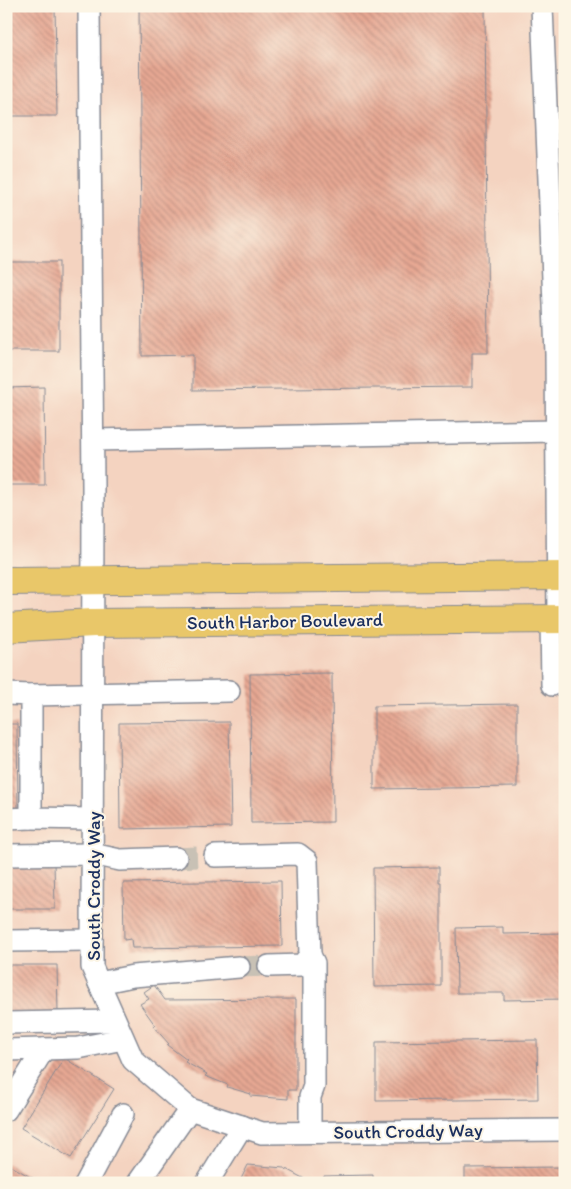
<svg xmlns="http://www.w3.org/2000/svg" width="571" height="1189" viewBox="0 0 571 1189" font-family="Itim,sans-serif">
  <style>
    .built { fill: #f4d3c0 }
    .building { fill: url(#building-back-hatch) }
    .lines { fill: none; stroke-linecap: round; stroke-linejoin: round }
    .minor-tunnel { stroke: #c8c1b5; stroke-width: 21; stroke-dasharray: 21 11; stroke-linecap: butt }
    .minor-casing { stroke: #878a94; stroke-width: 24 }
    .major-casing { stroke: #878a94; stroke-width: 30 }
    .minor { stroke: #fff; stroke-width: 21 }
    .major { stroke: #e9c769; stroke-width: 28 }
    .labels { text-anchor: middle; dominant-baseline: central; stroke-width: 4; stroke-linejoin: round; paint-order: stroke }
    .street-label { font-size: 19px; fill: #1b2f5e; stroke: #fcf5e5 }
  </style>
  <defs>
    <pattern id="building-back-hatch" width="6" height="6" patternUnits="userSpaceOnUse" patternTransform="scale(1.25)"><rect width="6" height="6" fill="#e7a893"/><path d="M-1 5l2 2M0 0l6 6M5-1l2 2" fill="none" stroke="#ba897b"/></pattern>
  </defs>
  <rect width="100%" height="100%" fill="#fcf5e5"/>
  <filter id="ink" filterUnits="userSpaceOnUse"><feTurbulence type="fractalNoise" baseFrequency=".02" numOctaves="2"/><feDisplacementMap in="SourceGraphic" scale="10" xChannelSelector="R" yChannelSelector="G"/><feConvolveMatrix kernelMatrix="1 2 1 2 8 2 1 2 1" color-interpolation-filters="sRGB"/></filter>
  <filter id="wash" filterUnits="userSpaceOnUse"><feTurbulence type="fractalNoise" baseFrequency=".0096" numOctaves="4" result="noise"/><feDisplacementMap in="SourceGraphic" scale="20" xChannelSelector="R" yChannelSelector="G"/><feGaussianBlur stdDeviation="1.12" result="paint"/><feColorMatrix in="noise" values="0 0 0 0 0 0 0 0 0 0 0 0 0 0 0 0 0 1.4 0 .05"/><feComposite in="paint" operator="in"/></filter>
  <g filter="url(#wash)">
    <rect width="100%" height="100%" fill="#f3e6cb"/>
    <!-- built -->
    <rect class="built" x="6" y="6" width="559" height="1177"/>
    <g id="blocks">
      <!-- building -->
      <g class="building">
        <path d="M6,6h49l2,110h-51z"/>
        <path d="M139,6h346l3,347h-16v34l-279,3v-35l-51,1z"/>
        <rect x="6" y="262" width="53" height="89"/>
        <path d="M44,387l1,98h-39v-97z"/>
        <path d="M332,673l1,149 -82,1 -1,-149z"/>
        <path d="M517,704v83l-143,2v-83z"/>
        <path d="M229,722l2,105 -111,2 -1,-106z"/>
        <path d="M6,724h11l1,86h-12z"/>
        <path d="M54,861l1,48h-49v-47z"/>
        <path d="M439,867v15h2v104l-67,1 -1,-119z"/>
        <path d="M281,881l1,65 -150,2 -1,-9 -7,1 -1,-57z"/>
        <path d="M503,927v7l62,-1v66l-61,1v-7h-47l-1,-65z"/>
        <path d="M6,965h51l1,48h-52z"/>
        <path d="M154,985l11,15 131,-1v91h-8v9l-38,-3 1,-2 -24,-7 1,-2 -23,-9 2,-2 -22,-12 2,-2 -20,-15 2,-1 -16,-18 2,-1 -15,-21 9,-5 -5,-7z"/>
        <path d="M537,1040l1,59 -162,2v-59z"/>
        <path d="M64,1058l50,31 -43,69 -50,-30z"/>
        <path d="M6,1163l35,20h-35z"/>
        <path d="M248,1165l36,3 28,15h-73z"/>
        <path d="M563,1167l1,16h-99v-15z"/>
        <path d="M373,1175v8h-49v-7z"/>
      </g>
    </g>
  </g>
  <g filter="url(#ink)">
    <use href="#blocks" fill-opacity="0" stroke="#878a94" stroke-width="1"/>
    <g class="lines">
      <!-- minor-tunnel -->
      <g class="minor-tunnel">
        <path d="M176,858l39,-2"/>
        <path d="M239,967l30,-1"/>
      </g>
      <defs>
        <g id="minor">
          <path d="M89,6l4,481 -1,480 41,93 57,49 72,24 303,-3"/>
          <path d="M542,6l14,348 2,265"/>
          <path d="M93,440l464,-9"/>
          <path d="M551,619l1,66"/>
          <path d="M6,694l25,1v123l61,1"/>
          <path d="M31,695l198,-4"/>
          <path d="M6,819l25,-1"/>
          <path d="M6,855l86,-1 28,6 56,-2"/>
          <path d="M215,856l83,-2 9,7 3,94 -8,10 -33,1"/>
          <path d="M6,941l86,-1"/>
          <path d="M310,955l4,8v123l-4,11v35"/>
          <path d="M99,983l34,-7 106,-9"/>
          <path d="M6,1023l109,-2"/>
          <path d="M6,1050l72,-2 45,-9"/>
          <path d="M6,1110l38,-61"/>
          <path d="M86,1183l37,-69"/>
          <path d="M138,1183l52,-74"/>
          <path d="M207,1183l35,-57"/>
        </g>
        <g id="major">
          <path d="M6,581l559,-5"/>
          <path d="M6,628l87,-5 472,-4"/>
        </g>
      </defs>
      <!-- minor casing -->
      <use href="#minor" class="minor-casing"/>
      <!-- major casing -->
      <use href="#major" class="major-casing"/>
      <!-- minor -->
      <use href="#minor" class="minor"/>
      <!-- major -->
      <use href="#major" class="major"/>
    </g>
  </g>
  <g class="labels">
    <!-- street labels -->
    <g class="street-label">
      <text transform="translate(285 621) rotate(-1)">South Harbor Boulevard</text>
      <text transform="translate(93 886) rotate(-90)">South Croddy Way</text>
      <text transform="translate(408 1131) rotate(-1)">South Croddy Way</text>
    </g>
  </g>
  <!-- margin -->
  <rect width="571" height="1189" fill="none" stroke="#fcf5e5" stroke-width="25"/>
</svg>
